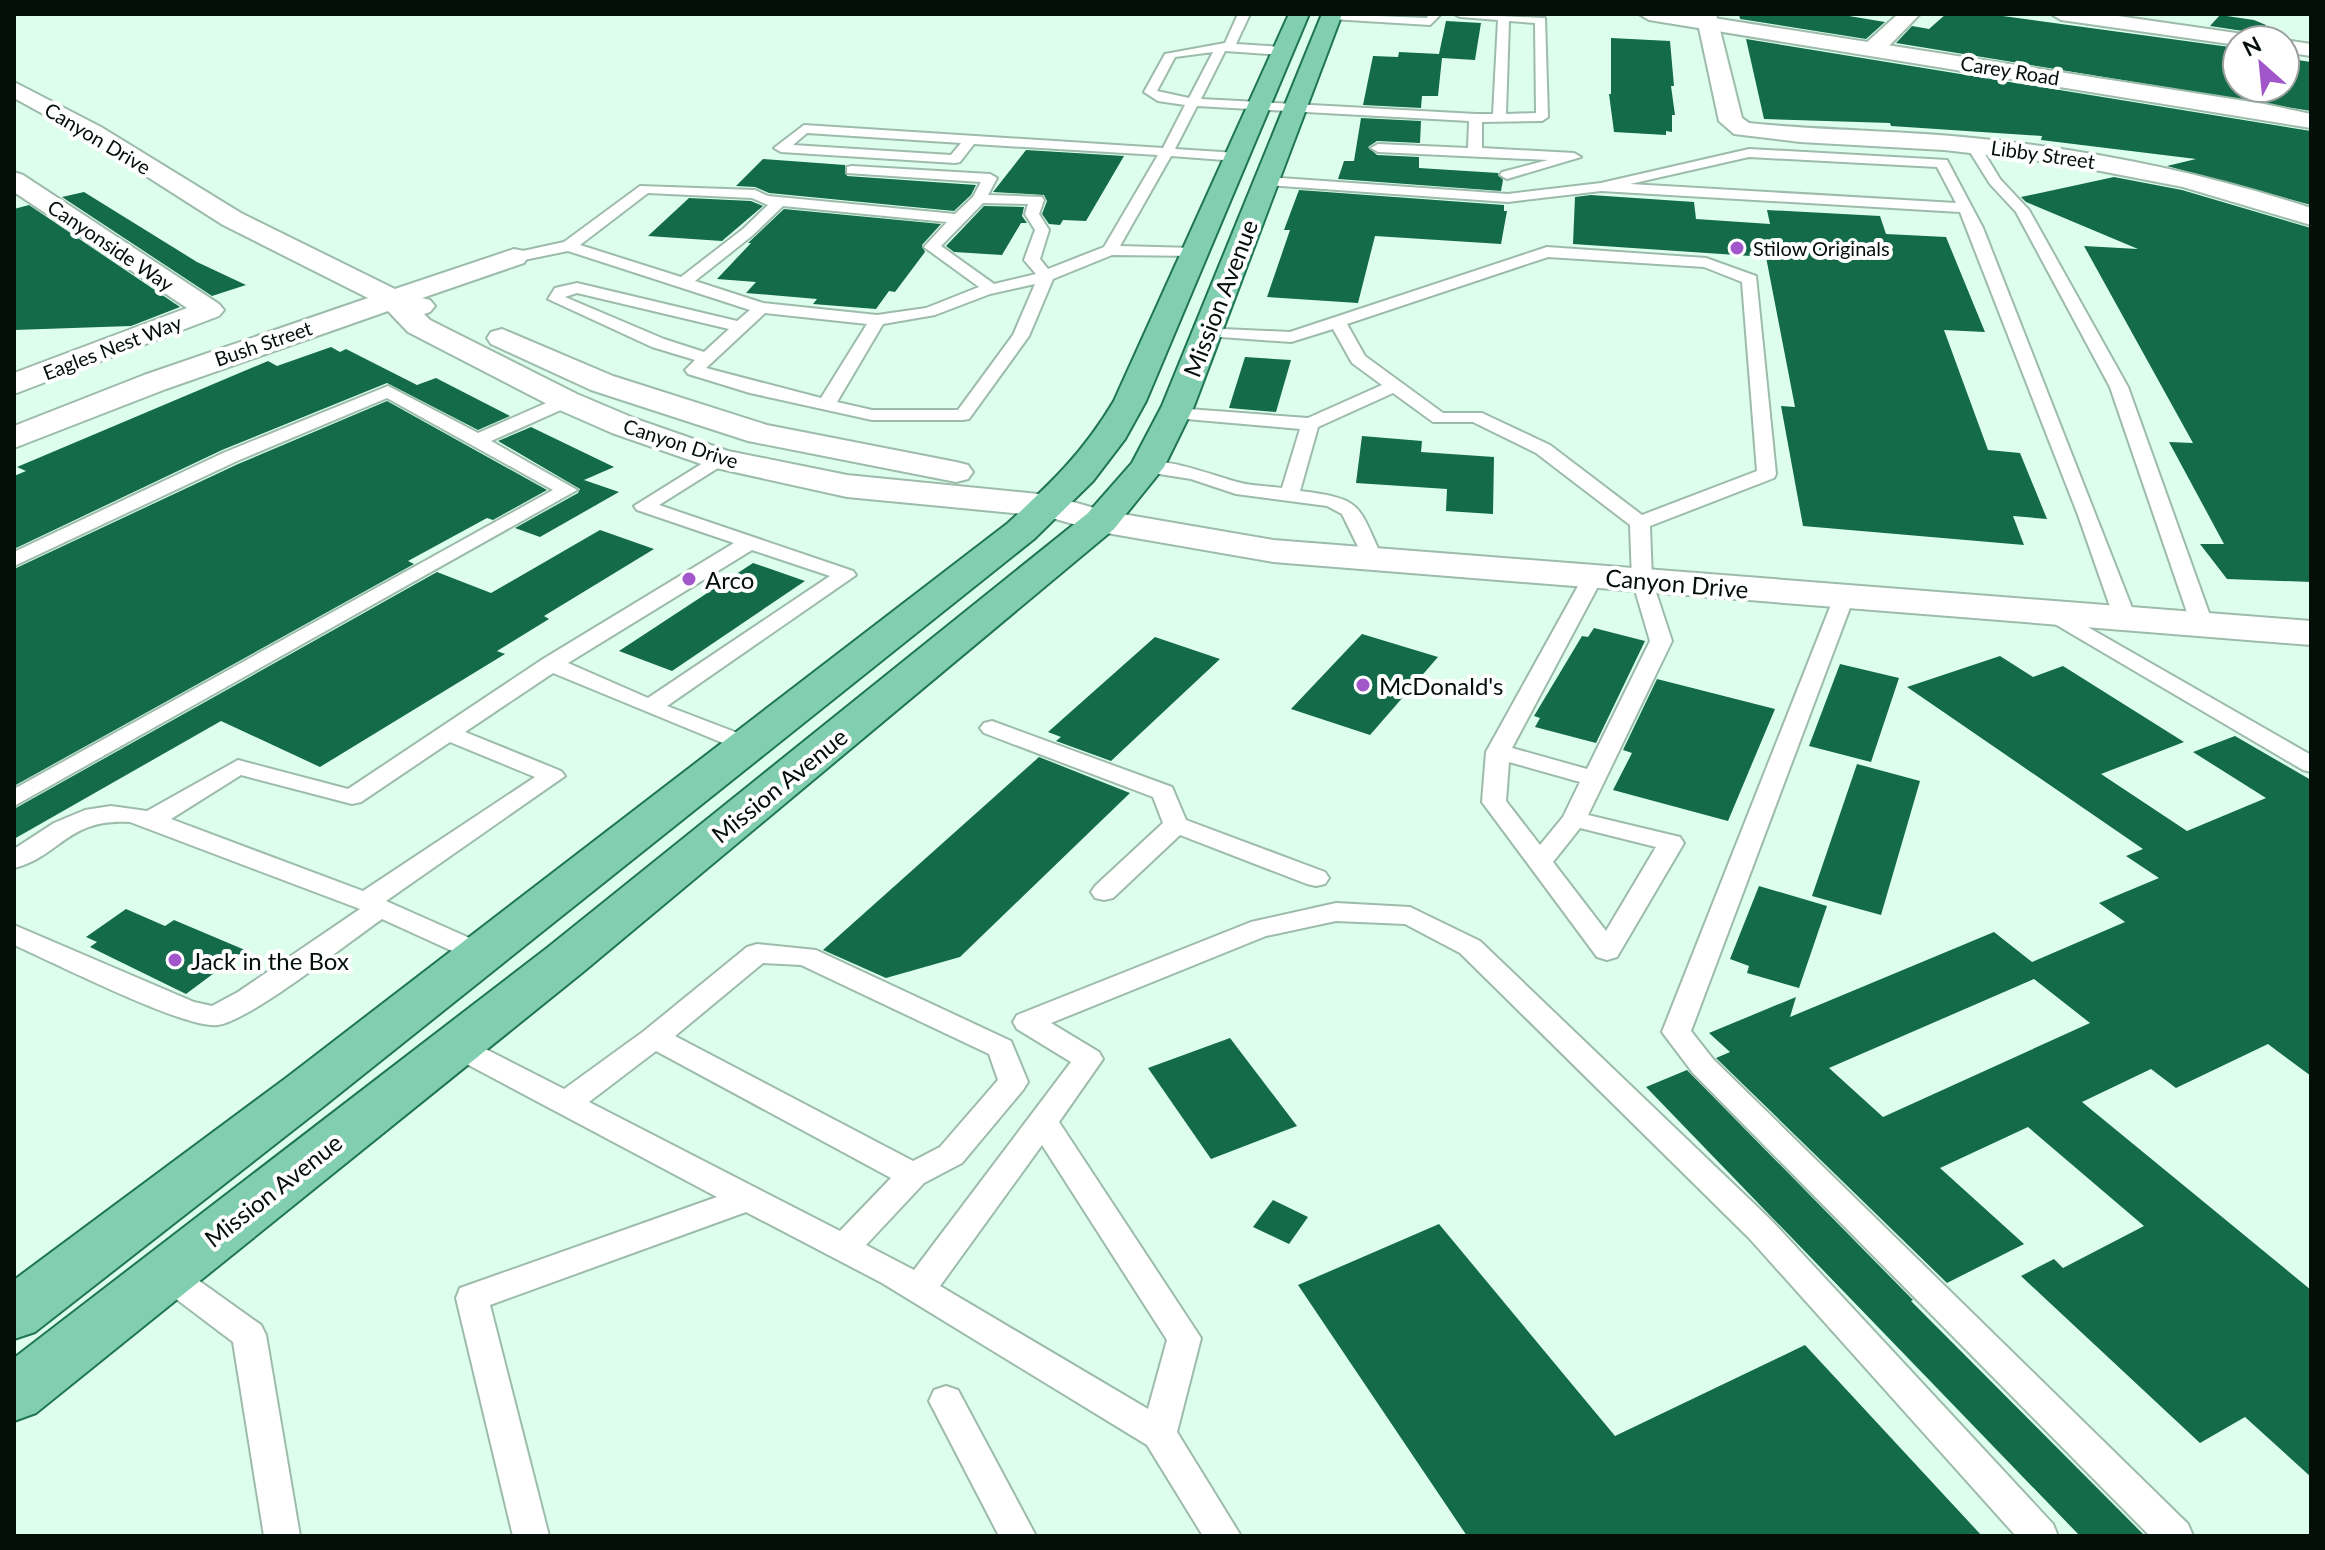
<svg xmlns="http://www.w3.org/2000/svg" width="2325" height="1550" viewBox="0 0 2325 1550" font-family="Lato,sans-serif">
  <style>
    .building { fill: #136b4a; fill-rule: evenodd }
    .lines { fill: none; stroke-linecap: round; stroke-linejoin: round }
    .lane-casing { stroke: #9dbbab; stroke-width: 4 }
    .street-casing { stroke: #9dbbab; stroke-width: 4 }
    .secondary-casing { stroke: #9dbbab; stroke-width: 4 }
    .primary-casing { stroke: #1f7653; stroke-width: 4 }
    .lane { fill: #fff; fill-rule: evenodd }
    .street { fill: #fff; fill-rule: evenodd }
    .secondary { fill: #fff; fill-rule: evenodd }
    .primary { fill: #81ceb0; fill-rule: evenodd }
    .poi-dot { fill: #a157c9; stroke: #fff; stroke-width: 3 }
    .labels { text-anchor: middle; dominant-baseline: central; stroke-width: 8; stroke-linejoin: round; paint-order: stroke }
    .far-street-label { font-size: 20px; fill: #050f0a; stroke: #fff }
    .far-poi-label { font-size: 20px; fill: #050f0a; stroke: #fff; text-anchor: start }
    .street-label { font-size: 24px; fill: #050f0a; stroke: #fff }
    .poi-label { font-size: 24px; fill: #050f0a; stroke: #fff; text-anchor: start }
  </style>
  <rect width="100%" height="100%" fill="#defeed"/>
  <!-- building -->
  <g class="building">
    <path d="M1739,14h98l48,8 -19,17 -126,-20z"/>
    <path d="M1946,14h42l249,34v40h48v-30l26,4v49l-415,-68 16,-17 17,3z"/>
    <path d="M2220,15l34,5 12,5 -9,14 -14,-8 -33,-5z"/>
    <path d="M1446,21l35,2 -6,37 -33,-2 -4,38h-16l-1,12 -58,-3 10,-49 25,1 1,-5 40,2z"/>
    <path d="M1611,38l59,3 4,45h-3l4,29h-3v17l-6,-1v4l-52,-3 -5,-38h2z"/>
    <path d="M1746,39l565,92v74l-144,-39 29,-7 -155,-19 1,-4 -151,-10 -1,-3 -126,-4z"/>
    <path d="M1361,118l60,3 -1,22 -43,-2 -9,6 9,8 42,2v11l79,5 5,7 -2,11 -163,-12 6,-18h10z"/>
    <path d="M1026,150l98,6 -38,65 -23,-1 -3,5 -11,-1 -7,-10 5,-13 -3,-6 -51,-3z"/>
    <path d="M763,159l82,6 2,11 129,9 -5,10 -17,16 -185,-18 -14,-6 -19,-1z"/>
    <path d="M2114,177l68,13 129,38v354l-84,-3 -27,-35h24l-55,-102 24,1 -109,-197 54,3 -112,-47 -5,-5z"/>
    <path d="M1299,190l205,15v6h3l-6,33 -126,-8 -17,67 -91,-6 23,-67h-6z"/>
    <path d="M84,192l113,70 49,23 -34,11 -150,-99z"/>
    <path d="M1591,195l103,7 2,17 74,5 -3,-14 113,6 6,18 60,3 39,95 -41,-2 44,120 32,3 27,66 -34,-3 11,29 -221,-19 -22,-120 14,1 -29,-150 -193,-13 2,-47z"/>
    <path d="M689,198l62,3 12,5 -41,35 -74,-5z"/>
    <path d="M29,205l151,102 -49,19 -117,4v-121z"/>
    <path d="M984,206l40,1 -2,9 5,7h-6l-19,32 -48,-3 -8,-6z"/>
    <path d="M784,209l157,15 -19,21 3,7 -30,40 -6,-1 -13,18 -63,-5 4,-5 -71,-6 10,-11 -39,-3 34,-36h-3z"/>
    <path d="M331,347l9,5 6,-3 71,36 19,-7 74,38 -32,14 -91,-47 -165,67 -208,99v-73l12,-5 -9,-4 251,-106 9,5z"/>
    <path d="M1245,357l46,3 -15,52 -47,-4z"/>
    <path d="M387,401l160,89 -54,30 -6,-2 -79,43 6,3 -400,222v-217l224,-105z"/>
    <path d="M531,427l83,40 -30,13 35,12 -79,45 -25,-9 63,-35 2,-4 -82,-48z"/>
    <path d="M1362,436l60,5 -1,11 73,5 -1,57 -47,-3 1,-22 -91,-6z"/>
    <path d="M600,530l54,19 -110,67 5,3 -52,32 8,3 -185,113 -99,-46 -207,118v-30l423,-237 54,21z"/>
    <path d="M753,563l52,18 -133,90 -53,-20z"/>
    <path d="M1594,628l51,13 -49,102 -61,-16 5,-9 -6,-2 48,-80 6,1z"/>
    <path d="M1362,634l76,23 -68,78 -79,-26z"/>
    <path d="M1155,637l65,22 -109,102 -55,-20 5,-4 -13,-5z"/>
    <path d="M2000,656l33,21 30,-11 121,76 -83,32 86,57 79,-33 -73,-46 42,-16 76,44v296l-43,-32 -92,44 -25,-19 -69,33 229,188v187l-66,-60 -45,26 -179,-167 33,-17 9,9 81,-42 -116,-99 -88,41 84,76 -77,39 -231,-225 14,-6 -21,-19 87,-36 -6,20 204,-85 38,30 93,-40 -26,-19 60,-25 -33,-22 17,-7 -236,-162zM2034,979l56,44 -207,94 -54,-49z"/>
    <path d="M1840,664l59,14 -28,84 -62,-16z"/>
    <path d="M1657,679l118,30 -47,112 -115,-31 19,-37 -9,-3z"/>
    <path d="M1039,757l91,36 -170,164 -74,21 -63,-28z"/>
    <path d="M1857,764l63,17 -39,134 -69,-19z"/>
    <path d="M1759,886l68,20 -28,82 -52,-15 2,-7 -19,-7z"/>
    <path d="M126,909l39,17 9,-6 71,30 -59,44 -96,-47 7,-5 -11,-5z"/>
    <path d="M1230,1038l67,88 -86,33 -63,-91z"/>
    <path d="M1687,1070l226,230 -2,1 234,235h-65l-434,-449z"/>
    <path d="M1273,1200l35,17 -19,27 -36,-17z"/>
    <path d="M1439,1224l176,212 190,-91 177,191h-515l-169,-251z"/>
  </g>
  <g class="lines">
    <defs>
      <g id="lane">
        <path d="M1238,14h12l-14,30 47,3 6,4 -6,4 -58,-4 -24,48 275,15h17l5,-94 -38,-3 -6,-3 91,4 3,99 -6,4 -60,1v26l92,5 7,4 -74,22 -7,-4 2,-3 46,-12 -170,-8 -7,-4 7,-4 90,4 1,-27 -272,-15 -22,43 62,4 7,4 -7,4 -66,-5 -51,90 74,2 8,5 -3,3 -87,-1 -59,24 -24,57 -60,83 -6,1h-91l-122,-27 -62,-19 -3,-4 10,-10 -43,-13 -104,-48 7,-11 22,-5 160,38 13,-11 -182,-59 -54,11 -8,-5 3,-3 55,-12 76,-56 115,4 13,6 187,18 18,-17 8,-15 -134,-9v-6l5,-1 138,8 7,4 -9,17 54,2 2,3 -5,14 10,16 -9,29 8,10 56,-22 54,-92 -184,-11 -14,18 -5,1 -174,-11 -7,-4 30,-23 359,23 22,-43 -27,-4 -14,-9 21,-38 60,-11zM1509,21l26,2 1,90 -30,1zM1213,52l-24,46 -32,-7 18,-34zM807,133l154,10 -10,12 -158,-10zM648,193l104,5 16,7 -25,24 -62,48 -101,-32zM983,203l45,1 -3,10 10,16 -11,30 12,14 -42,10 -53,-38zM783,206l164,16 -23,25 55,40 -53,21 -49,7 -114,-12 -68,-22 58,-46zM1035,284l-22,51 -55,75h-86l-35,-8 46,-78 52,-9 55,-21zM577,293l152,36 -25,23 -40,-13 -99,-42zM765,313l102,11 -46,74 -115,-30z"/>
        <path d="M1327,14l100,4 2,-4h12l-11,11 -99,-6 -4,-1z"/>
        <path d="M1967,141h10l23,38 29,31 99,177 85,237 -3,5 -8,1 -11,-6 -81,-237 -94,-175 -26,-28 -25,-40z"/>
        <path d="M1749,149l198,11 36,68 153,390 -3,5h-16l-3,-5 -36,-103 -118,-303 -359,-21 -93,11 -241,-17 -7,-4 7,-4 241,17 93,-11zM1749,157l188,10 19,36 -326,-19z"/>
        <path d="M1547,247l159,11 50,18 20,198 -2,4 -124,48 2,54 20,61 -84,174 92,22 4,6 -67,114 -10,3 -10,-3 -115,-155 4,-50 97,-175 10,-6 10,6 -91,171 75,21 63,-128 -18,-61 -2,-55 -94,-72 -63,-31h-40l-40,-29 -75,34 -18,64c64,8 57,13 83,68l-3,4h-14l-24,-49 -15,-8 -91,-12 -45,-15 -51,-8 -2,-4c15,-16 78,10 99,15 14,4 30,4 45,6l18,-59 -125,-11 -9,-5 9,-5 133,10 74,-33 -30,-22 -19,-34 -42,13 -84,-6 -6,-2 -2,-3 2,-3 89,4zM1548,257l156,10 38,15 15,189 -115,44 -92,-70 -68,-32h-39l-78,-57 -18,-32zM1509,762l71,20 -17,35 -23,28 -34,-44zM1580,828l76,19 -50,84 -53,-69z"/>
        <path d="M388,386l90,47 82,-36h12l3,4 -3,4 -81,36 86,49 -563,316v-17l539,-299 -166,-92 -150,63 -223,105v-14l209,-99z"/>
        <path d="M719,453l9,6 -2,4 -67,42 194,66 3,4 -189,131 89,34 4,5 -4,5h-16l-187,-77 -88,59 96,39 4,5 -179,125 106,47 4,6 -4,6 -10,3 -10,-3 -90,-41c-33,23 -131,101 -164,106 -32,5 -167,-64 -204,-80v-20l180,77 18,4 26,-14 122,-83 -230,-87c-63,-4 -69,34 -116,46v-19l40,-26 31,-13 26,-4 36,5 91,-51 110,29 195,-130 191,-116 -97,-33 -3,-4zM752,550l78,26 -182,122 -80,-35zM450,742l85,35 -172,114 -192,-72 70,-44 111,29 9,-2z"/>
        <path d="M1844,591l10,6 -163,434 22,28 475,465 5,12h-43l-457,-463 -31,-41 172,-435z"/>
        <path d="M2051,606l260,149v17l-8,-2 -260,-153 -3,-5z"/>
        <path d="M992,721l180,66 14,33 139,52 4,6 -4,6 -9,2 -9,-2 -127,-49 -67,63 -9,2 -9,-2 -4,-6 4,-6 68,-63 -10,-26 -169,-64 -4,-5 4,-5z"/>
        <path d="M1336,903l74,4 70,34 291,279 282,304 5,12h-42l-267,-298 -289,-285 -55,-29 -69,-3 -70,15 -215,87 48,29 4,7 -44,63 142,216 -24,94 64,104h-38l-56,-91 -265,-162 -136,-71 -256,93 59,231h-36l-57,-238 4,-10 257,-91 -271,-144 -4,-7 4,-7 10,-3 10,3 98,50 80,-58 103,-84 10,-3 59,6 195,91 17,41 -5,8 -61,73 -38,20 -58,62 48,25 157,-208 -54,-33 -4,-7 4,-7 234,-93zM763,963l38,2 188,89 9,26 -58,67 -27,14 -238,-125zM656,1051l235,127 -51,53 -251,-129zM1042,1145l125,195 -19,69 -208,-123z"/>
        <path d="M166,1261l11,4 84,60 5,10 34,201h-36l-31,-194 -78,-59 -5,-9 5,-9z"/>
        <path d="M946,1386l12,4 78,146h-37l-70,-135 5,-11z"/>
      </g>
      <g id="street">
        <path d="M1696,14h20l26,104 7,5c74,8 149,7 224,15 115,11 228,34 338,70v17l-128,-38 -124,-24 -115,-13 -144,-8 -66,-8 -15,-13z"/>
        <path d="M1898,14h22l-39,40h-16l-3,-5 3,-5z"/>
        <path d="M2051,14h53l139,20 11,6h-17v5l-176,-25z"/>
        <path d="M2283,40h2l26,4v12l-26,-4z"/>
        <path d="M14,172l9,3 196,129 5,6 -5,6 -205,78v-21l173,-65 -173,-116z"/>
        <path d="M514,249l10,2 4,6 -4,6 -131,45 -10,-3 -5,-6 5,-6z"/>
      </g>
      <g id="secondary">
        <path d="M1639,14h49l576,90 47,10v14l-662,-108z"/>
        <path d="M14,82l87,45 140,86 162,80 27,7 5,6 -5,6 -6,2 6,6 147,74 59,25 92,32 119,24 201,20 57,16 168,29 1038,81v24l-1038,-83 -172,-30 -56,-16 -198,-19 -140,-31 -95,-33 -57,-25 -147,-76 -20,-21 -222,78 -152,59v-22l130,-51 224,-77 -145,-73 -138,-88 -71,-39z"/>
        <path d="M502,329l111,47 154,49 189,37 12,3 5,7 -5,7 -12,3 -208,-41 -157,-51 -100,-46 -4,-6 4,-6z"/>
      </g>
      <g id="primary">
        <path d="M1289,14h20l-163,387 -21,38 -32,42 -59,58 -710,567 -289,226 -21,7v-59l272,-202 722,-555c44,-41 75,-70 106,-122z"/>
        <path d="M1322,14h20l-148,392 -30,61 -50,62 -531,443 -547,441 -22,8v-63l533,-410 541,-435 44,-50 30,-57z"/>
      </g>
    </defs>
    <!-- lane casing -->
    <use href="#lane" class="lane-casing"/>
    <!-- street casing -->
    <use href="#street" class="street-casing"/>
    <!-- secondary casing -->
    <use href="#secondary" class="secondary-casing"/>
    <!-- primary casing -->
    <use href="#primary" class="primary-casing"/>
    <!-- lane -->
    <use href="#lane" class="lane"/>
    <!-- street -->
    <use href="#street" class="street"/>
    <!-- secondary -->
    <use href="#secondary" class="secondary"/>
    <!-- primary -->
    <use href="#primary" class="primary"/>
  </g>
  <!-- markers -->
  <g class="poi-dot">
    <circle cx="1737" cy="248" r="8"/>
    <circle cx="689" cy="579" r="8"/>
    <circle cx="1363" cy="685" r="8"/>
    <circle cx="175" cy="960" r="8"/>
  </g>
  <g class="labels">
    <!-- far-street labels -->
    <g class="far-street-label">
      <text transform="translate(2010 70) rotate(9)">Carey Road</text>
      <text transform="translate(98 138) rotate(31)">Canyon Drive</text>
      <text transform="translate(2043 154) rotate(8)">Libby Street</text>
      <text transform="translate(111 245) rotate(34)">Canyonside Way</text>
      <text transform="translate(263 343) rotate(-19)">Bush Street</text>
      <text transform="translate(112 347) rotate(-21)">Eagles Nest Way</text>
      <text transform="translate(681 443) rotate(18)">Canyon Drive</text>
    </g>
    <!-- far-poi labels -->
    <g class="far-poi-label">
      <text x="1753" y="248">Stilow Originals</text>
    </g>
    <!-- street labels -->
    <g class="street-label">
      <text transform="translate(1220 298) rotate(-69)">Mission Avenue</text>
      <text transform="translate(1677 583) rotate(5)">Canyon Drive</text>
      <text transform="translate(779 785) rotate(-39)">Mission Avenue</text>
      <text transform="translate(273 1190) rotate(-38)">Mission Avenue</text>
    </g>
    <!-- poi labels -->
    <g class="poi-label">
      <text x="705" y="579">Arco</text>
      <text x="1379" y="685">McDonald's</text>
      <text x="191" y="960">Jack in the Box</text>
    </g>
  </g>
  <!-- border -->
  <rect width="2325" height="1550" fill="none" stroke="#050f0a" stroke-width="32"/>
  <!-- north arrow -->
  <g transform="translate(2261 64) rotate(333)"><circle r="38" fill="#ffffff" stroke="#9b9f9d" stroke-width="2"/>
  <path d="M0-6L14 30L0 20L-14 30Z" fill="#a157c9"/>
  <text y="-12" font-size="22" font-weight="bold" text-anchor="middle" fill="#050f0a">N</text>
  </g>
</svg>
